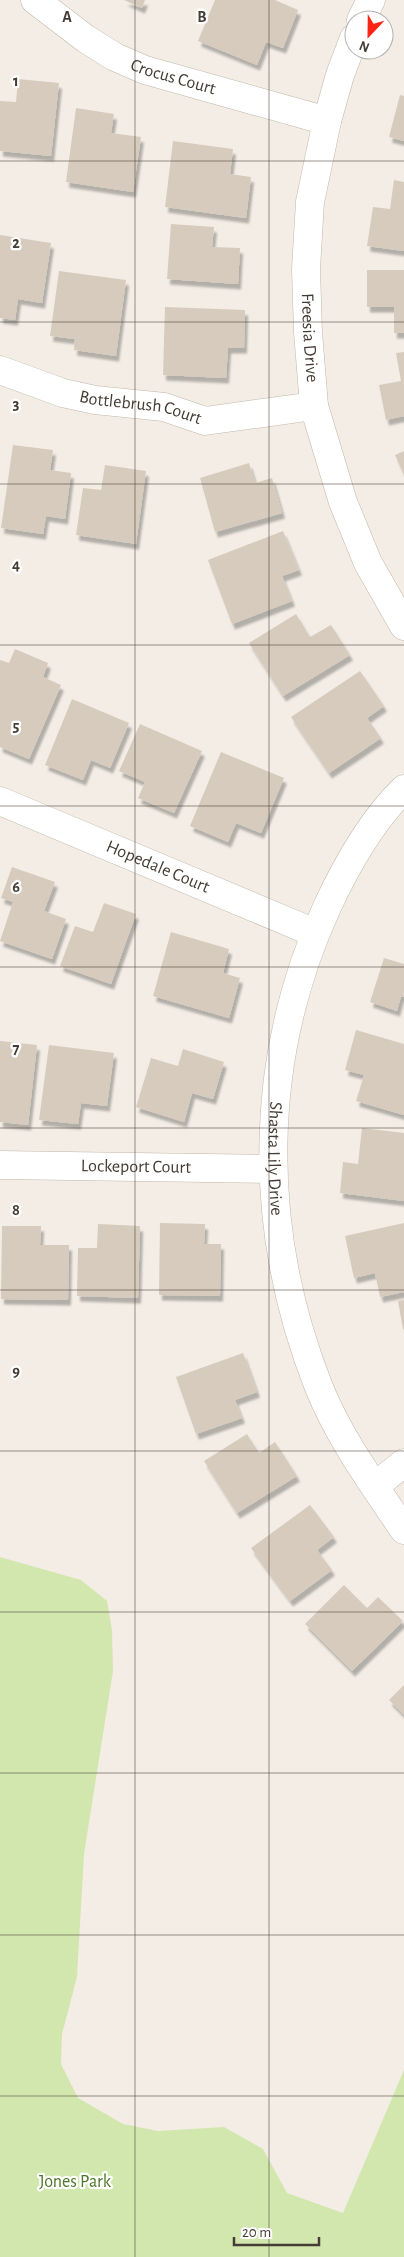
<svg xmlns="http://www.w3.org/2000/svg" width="404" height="2257" viewBox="0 0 404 2257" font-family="'Alegreya Sans',sans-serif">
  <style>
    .green { fill: #d2e7ae }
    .building { fill: #d7cbbe; filter: url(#shadow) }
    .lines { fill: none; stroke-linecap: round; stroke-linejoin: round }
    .minor-casing { stroke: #c1b7ab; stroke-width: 29 }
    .minor { stroke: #fff; stroke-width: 28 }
    .grid { fill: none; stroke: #453d35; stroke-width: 1; stroke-opacity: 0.55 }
    .labels { text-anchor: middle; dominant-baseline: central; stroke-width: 4.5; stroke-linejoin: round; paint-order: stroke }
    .street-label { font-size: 18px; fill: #453d35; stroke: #fff }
    .park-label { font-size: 18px; fill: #4d7728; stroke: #fff }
    .grid-label { font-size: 16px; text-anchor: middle; font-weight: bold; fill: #453d35; stroke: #fff; stroke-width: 4.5; stroke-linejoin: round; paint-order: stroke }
  </style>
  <defs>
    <filter id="shadow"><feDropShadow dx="3" dy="5.5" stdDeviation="1" flood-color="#0004"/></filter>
  </defs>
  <rect width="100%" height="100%" fill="#f3ede5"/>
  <!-- green -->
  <path class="green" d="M0,1557l81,23 26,21 5,29 1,41 -29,183 -7,123 -15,57 -1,30 17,34 45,26 35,7 66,-4 39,22 24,44 56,20 61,-143v187h-404z"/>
  <!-- building -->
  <g class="building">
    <path d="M124,0h21l-3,8z"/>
    <path d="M215,0h60l23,10 -15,38 -17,-6 -9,23 -59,-24z"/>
    <path d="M18,79l41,4 -8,73 -51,-5v-50l16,1z"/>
    <path d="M400,95l4,1v45l-15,-4z"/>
    <path d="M76,108l38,6 -3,19 30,4 -8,55 -67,-10z"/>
    <path d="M173,141l60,8 -3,25 21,3 -5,41 -81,-11z"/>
    <path d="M394,180l10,2v69l-37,-5 6,-39 17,2z"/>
    <path d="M171,224l43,3 -2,20 28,1 -2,36 -71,-5z"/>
    <path d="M0,235l51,8 -9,60 -24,-4 -3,21 -15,-2z"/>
    <path d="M367,270h37v63h-10v-26h-27z"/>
    <path d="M59,271l67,9 -10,76 -42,-6 1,-11 -25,-3z"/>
    <path d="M165,307l80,3 -1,38h-16l-2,30 -63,-3z"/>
    <path d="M404,352v64l-18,4 -7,-35 22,-4 -5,-28z"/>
    <path d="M13,445l40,5 -3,20 21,3 -6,46 -19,-3 -3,18 -42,-6z"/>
    <path d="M404,451v24l-9,-20z"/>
    <path d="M249,463l6,20 17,-5 10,35 -67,19 -15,-54z"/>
    <path d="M105,465l41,6 -10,73 -60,-9 7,-47 18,2z"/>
    <path d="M283,531l16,39 -17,6 10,25 -60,23 -24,-64z"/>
    <path d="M296,614l14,23 21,-12 19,30 -67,41 -34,-53z"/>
    <path d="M15,649l33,14 -5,14 18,8 -32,74 -29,-12v-87l9,3z"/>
    <path d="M360,671l24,35 -17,12 14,20 -52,35 -38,-56z"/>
    <path d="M72,699l57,24 -19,45 -19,-8 -8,20 -38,-15z"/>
    <path d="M140,724l62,27 -28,62 -36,-15 7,-16 -26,-11z"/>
    <path d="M221,752l63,26 -23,55 -25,-10 -8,19 -38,-16z"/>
    <path d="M12,867l43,15 -11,29 22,8 -14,40 -52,-18 13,-39 -12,-4z"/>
    <path d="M104,903l32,11 -25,70 -51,-18 15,-40 18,6z"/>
    <path d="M171,932l58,17 -6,24 17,5 -11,40 -76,-22z"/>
    <path d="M384,958l20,6v33l-3,-1 -4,15 -27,-9z"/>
    <path d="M356,1030l48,14v71l-48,-14 8,-26 -19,-5z"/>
    <path d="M0,1041l37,4 -9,80 -28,-3z"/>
    <path d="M49,1045l65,8 -7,53 -26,-3 -3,21 -39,-4z"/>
    <path d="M183,1049l41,13 -11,37 -21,-6 -8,29 -48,-15 15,-49 27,8z"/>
    <path d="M362,1128l42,5v68l-64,-8 3,-31 15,2z"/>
    <path d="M160,1223l45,1 -1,20h17l-1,52 -61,-1z"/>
    <path d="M404,1223v69l-24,5 -5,-24 -21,5 -9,-42z"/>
    <path d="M98,1224l42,2 -2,72 -61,-2 1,-48h19z"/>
    <path d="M2,1226h39l-1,19h29l-1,55 -67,-1z"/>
    <path d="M404,1300v29h-1l-5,-28z"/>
    <path d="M243,1353l14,39 -22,8 7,18 -46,16 -20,-57z"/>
    <path d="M247,1434l12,19 16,-11 22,34 -60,37 -33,-52z"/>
    <path d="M310,1505l24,32 -17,13 15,20 -42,31 -39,-53z"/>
    <path d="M344,1585l23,23 11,-11 25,24 -51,50 -47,-47z"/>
    <path d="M404,1685v30l-15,-15z"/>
  </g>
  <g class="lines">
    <defs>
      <g id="minor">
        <path id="s1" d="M35,0l51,39 29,18 30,13 182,51"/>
        <path d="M361,20l10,-20"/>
        <path id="s2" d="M354,38l-14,37 -13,46 -17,81 -4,67 2,63 6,74 29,96 25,61 36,63"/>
        <path id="s3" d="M0,370l63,23 32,7 69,7 41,14 109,-15"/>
        <path id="s4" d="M404,789c-33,32 -58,77 -77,118 -70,153 -70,322 -9,478 21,53 55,99 86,145"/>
        <path id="s5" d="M0,801l315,132"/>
        <path id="s6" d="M0,1165l273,4"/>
        <path d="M375,1486l29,-23"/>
      </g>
    </defs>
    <!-- minor casing -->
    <use href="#minor" class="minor-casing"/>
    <!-- minor -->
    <use href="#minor" class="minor"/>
  </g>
  <!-- grid -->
  <path class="grid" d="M135,0v2257M269,0v2257M0,161h404M0,322h404M0,484h404M0,645h404M0,806h404M0,967h404M0,1128h404M0,1290h404M0,1451h404M0,1612h404M0,1773h404M0,1935h404M0,2096h404"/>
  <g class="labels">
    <!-- street labels -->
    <g class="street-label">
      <text stroke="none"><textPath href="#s1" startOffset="160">Crocus Court</textPath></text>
      <text stroke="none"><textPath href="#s2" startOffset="306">Freesia Drive</textPath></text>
      <text stroke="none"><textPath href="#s3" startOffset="146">Bottlebrush Court</textPath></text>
      <text stroke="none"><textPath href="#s5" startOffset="171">Hopedale Court</textPath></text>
      <text stroke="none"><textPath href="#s4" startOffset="401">Shasta Lily Drive</textPath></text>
      <text stroke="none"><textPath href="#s6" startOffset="136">Lockeport Court</textPath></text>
    </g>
    <!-- park labels -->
    <g class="park-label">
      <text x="75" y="2182">Jones Park</text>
    </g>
  </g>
  <g class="grid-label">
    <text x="67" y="22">A</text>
    <text x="202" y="22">B</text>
    <text x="16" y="86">1</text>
    <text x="16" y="248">2</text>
    <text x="16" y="409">3</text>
    <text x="16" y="570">4</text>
    <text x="16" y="731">5</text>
    <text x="16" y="892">6</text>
    <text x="16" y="1054">7</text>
    <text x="16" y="1215">8</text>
    <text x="16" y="1376">9</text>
  </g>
  <!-- north arrow -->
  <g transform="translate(369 35) rotate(202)"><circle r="24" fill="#ffffff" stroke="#b5b1ae"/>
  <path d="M0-4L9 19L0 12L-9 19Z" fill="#fa2415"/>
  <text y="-8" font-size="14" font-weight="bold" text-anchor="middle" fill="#453d35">N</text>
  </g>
  <!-- scale -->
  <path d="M234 2237v8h85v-8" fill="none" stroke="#453d35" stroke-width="2.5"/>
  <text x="242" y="2237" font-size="15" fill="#453d35" stroke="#ffffff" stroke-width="4" paint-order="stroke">20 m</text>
</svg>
